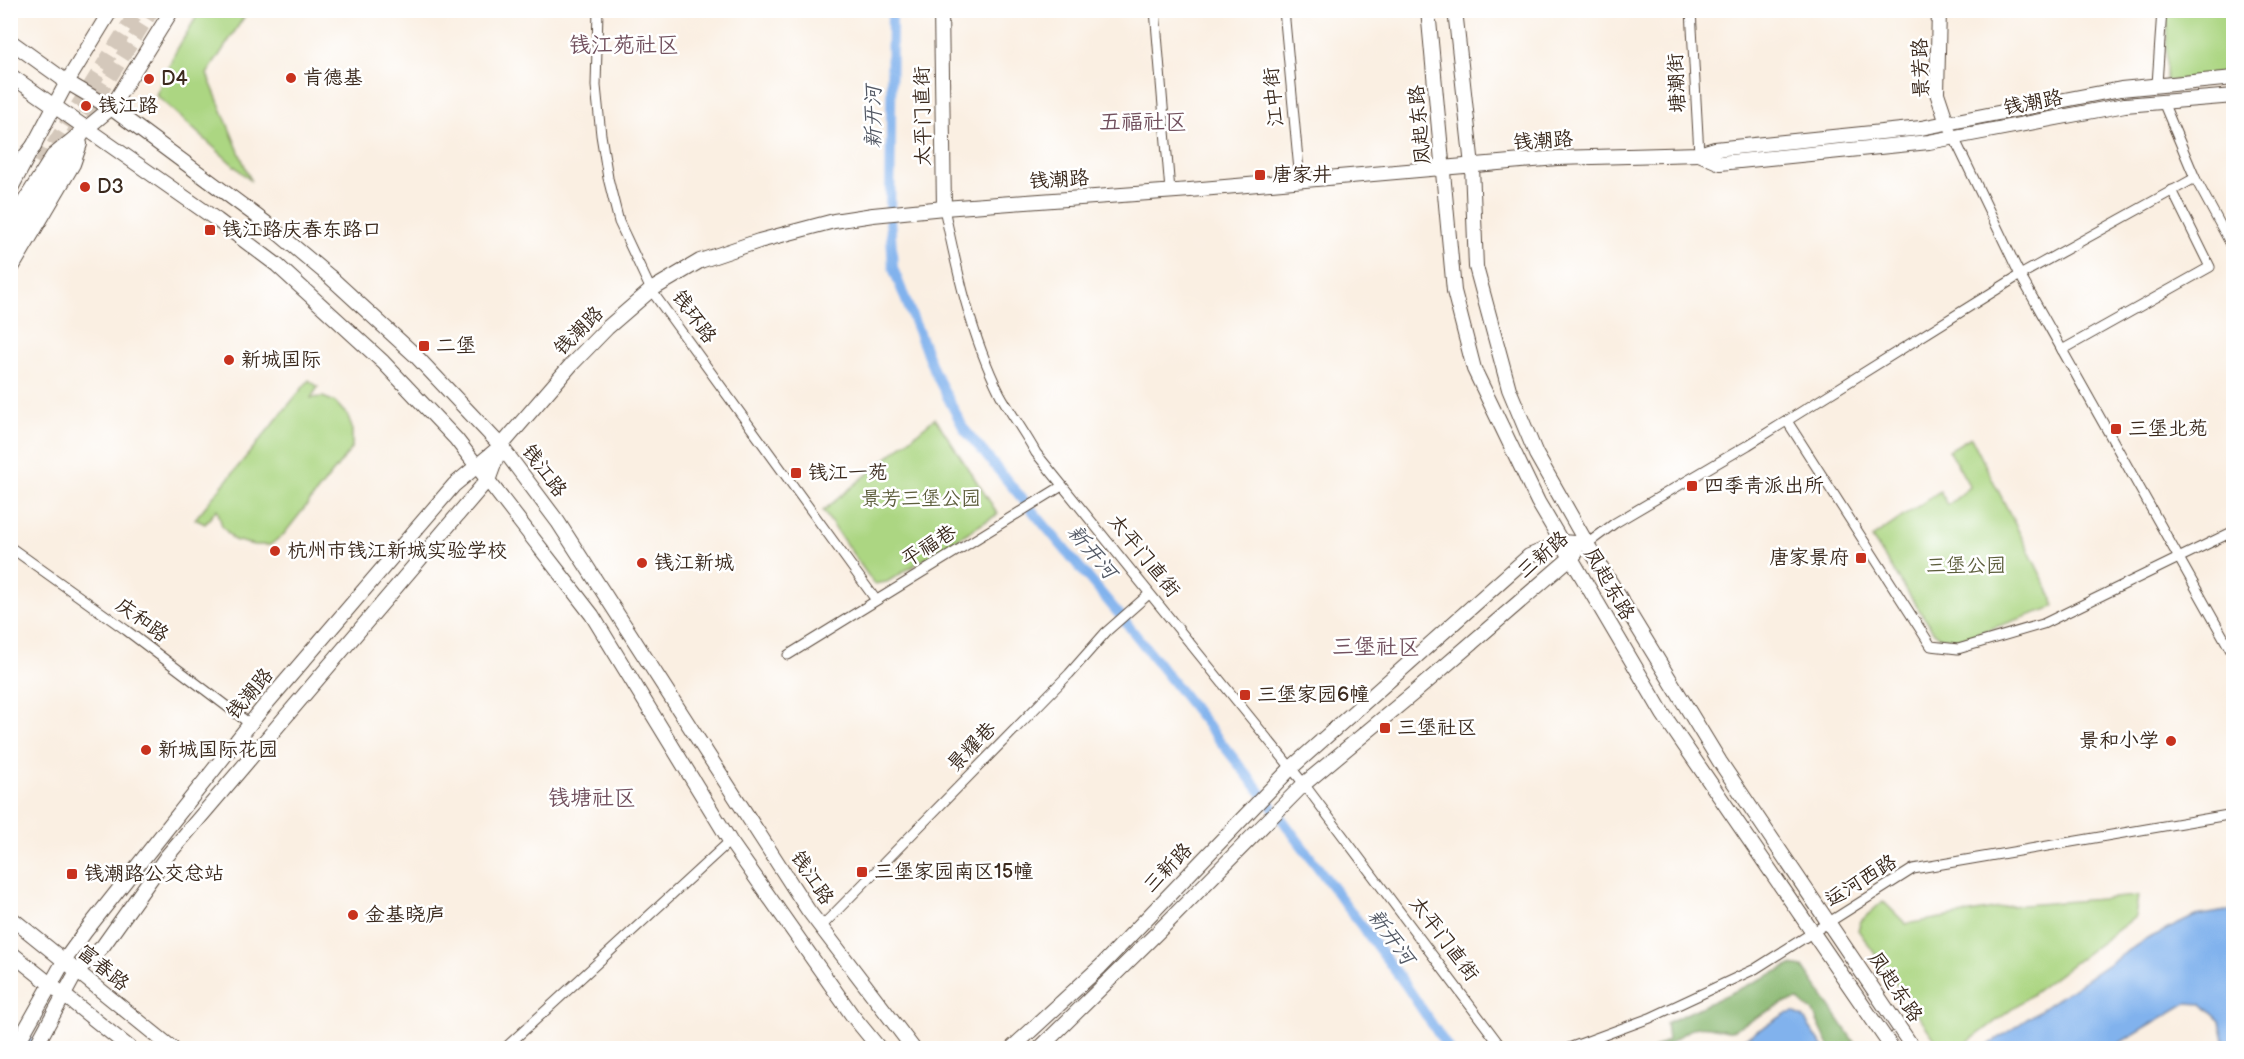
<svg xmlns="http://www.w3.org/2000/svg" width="2244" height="1059" viewBox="0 0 2244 1059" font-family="'Balsamiq Sans','LXGW WenKai TC',sans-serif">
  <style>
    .green { fill: #acd682; stroke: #748050; stroke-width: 1.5 }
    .forest { fill: #89b770; stroke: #627047; stroke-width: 1.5 }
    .water { fill: #81b2ed; stroke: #5e6e86; stroke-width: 1.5 }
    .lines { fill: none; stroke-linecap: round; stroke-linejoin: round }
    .canal { stroke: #81b2ed; stroke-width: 10 }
    .primary-tunnel { stroke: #d4c8bb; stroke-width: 15; stroke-dasharray: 15 8; stroke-linecap: butt }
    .street-casing { stroke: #58483b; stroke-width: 11 }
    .secondary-casing { stroke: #58483b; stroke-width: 16 }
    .primary-casing { stroke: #58483b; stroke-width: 17 }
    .street { stroke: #fff; stroke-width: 9 }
    .secondary { stroke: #fff; stroke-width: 14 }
    .primary { stroke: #fff; stroke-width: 15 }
    .poi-dot { fill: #c8321e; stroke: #fff; stroke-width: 2 }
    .labels { text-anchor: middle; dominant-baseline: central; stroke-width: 5; stroke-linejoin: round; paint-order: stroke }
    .street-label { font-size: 20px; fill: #3b2a1e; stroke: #fff }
    .poi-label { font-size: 20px; fill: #3b2a1e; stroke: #fff; text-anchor: start }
    .park-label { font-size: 20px; fill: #5d5e3c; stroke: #fff }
    .water-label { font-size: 21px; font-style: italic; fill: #545a66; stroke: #fff }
    .quarter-label { font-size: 22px; fill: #72515e; stroke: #fff }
  </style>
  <rect width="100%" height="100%" fill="#fff"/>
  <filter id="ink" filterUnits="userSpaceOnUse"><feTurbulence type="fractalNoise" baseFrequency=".0167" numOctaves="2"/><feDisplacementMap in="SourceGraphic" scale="12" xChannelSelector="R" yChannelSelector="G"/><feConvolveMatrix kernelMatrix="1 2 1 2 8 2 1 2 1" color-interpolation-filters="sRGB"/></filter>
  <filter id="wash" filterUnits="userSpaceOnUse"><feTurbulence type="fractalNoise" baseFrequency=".008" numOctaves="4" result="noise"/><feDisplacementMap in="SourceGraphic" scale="24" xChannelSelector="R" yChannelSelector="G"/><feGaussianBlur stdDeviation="1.35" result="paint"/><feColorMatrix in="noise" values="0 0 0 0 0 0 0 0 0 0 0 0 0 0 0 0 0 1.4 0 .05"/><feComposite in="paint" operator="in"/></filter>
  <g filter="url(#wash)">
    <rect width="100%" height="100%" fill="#faefe2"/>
    <!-- green -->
    <g class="green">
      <path d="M200,11h48l-41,63 44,107 -95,-86 20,-44z"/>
      <path d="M2167,11h66v66l-67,4z"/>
      <path d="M309,380l9,7 -7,11 12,-1 12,5 13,14 4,12v20l-68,86 -14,11h-16l-20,-5 -12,-14 -5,-17 -12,15 -10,-5z"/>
      <path d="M935,418l63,96 -111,68 -13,2 -51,-73z"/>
      <path d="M1971,437l82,162 1,8 -93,32 -21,-2 -7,-6 -61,-93 68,-47 8,14 22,-18 -21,-37z"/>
      <path d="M2138,896l-3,21 -175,131h-19l-83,-118 3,-9 22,-20 23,23 105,-18z"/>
    </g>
    <!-- forest -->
    <path class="forest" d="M1791,965l12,2 55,81h-28l-17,-36 -15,-12 -14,3 -53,28c-11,0 -23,-7 -34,-4 -15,3 -27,22 -43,21l14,-8 -2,-17z"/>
    <!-- water -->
    <g class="water">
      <path d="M2233,910v138h-11l2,-8 -4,-19 -18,-17 -16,-1 -75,45h-127l159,-107 52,-25z"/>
      <path d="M1794,1012l9,5 21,31h-95l56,-34z"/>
    </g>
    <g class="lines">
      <!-- canal -->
      <g class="canal">
        <path d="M892,10l-2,208 3,50 41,103 30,58 159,190 155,195 127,170 43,64"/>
        <path d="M10,1028l26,20"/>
      </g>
    </g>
  </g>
  <g filter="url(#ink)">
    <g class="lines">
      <!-- primary-tunnel -->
      <g class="primary-tunnel">
        <path d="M73,135l79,-125"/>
        <path d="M41,165l97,-155"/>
      </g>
      <defs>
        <g id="street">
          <path d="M598,10l-2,76 5,49 7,43 11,44 32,68 225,310"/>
          <path d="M1155,10l15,181"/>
          <path d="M1284,10l16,171"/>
          <path d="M1691,10l8,144"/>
          <path d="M2157,84l5,-74"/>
          <path d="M2163,102l32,76 39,72"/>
          <path d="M1947,123l73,152 214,381"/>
          <path d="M944,208c13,63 27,128 56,186 11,20 25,39 36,59l268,331 198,264"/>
          <path d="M2062,350l148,-83 -38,-77"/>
          <path d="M1787,421l144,225 27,3 85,-25 191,-93"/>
          <path d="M1587,544l28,-21 133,-78 272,-170 175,-97"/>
          <path d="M10,547l116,83 124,94"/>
          <path d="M788,655l274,-169"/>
          <path d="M821,927l248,-253 37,-42 43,-38"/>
          <path d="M505,1048l225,-207"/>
          <path d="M1569,1048l81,-30 105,-49 158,-100 321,-55"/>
        </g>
        <g id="secondary">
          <path d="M941,10l3,198"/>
          <path d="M1428,10l26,281 20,78 64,133 125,212 229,334"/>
          <path d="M1455,10l17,156 4,101 33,122 27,65 51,90 133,218 193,286"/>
          <path d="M1939,10l-2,83 10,30"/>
          <path d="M10,41l57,41 44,26 155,115 63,53 86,79 86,91 57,76 250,388 105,138"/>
          <path d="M10,75l207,145 60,45 106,97 73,77 136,176 138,226 122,174 27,33"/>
          <path d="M1699,154l21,9 209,-21 196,-37 109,-9"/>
          <path d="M10,190l57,-108 44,-72"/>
          <path d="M10,224l43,-68 58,-48 61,-98"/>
          <path d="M10,271l63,-107 7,-20"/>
          <path d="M10,917l162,131"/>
          <path d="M10,952l120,96"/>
          <path d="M15,1048l49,-87 21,-29 176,-222 193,-225 47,-39 70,-81 36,-37 44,-38 49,-29 59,-20 75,-20 39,-6 71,-7 246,-18 367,-32 142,-4 16,-5 206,-21 200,-39 113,-11"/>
          <path d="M35,1048l42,-77 26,-25 64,-90 322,-378 11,-30"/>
          <path d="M1012,1048l88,-81 191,-199 238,-212 33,-14 25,2"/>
          <path d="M1040,1048l116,-114 148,-150 111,-92 161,-139"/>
        </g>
        <g id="primary">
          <path d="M10,175l24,-29"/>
          <path d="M10,250l76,-123"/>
        </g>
      </defs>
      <!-- street casing -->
      <use href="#street" class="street-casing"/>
      <!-- secondary casing -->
      <use href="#secondary" class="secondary-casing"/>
      <!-- primary casing -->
      <use href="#primary" class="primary-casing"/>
      <!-- street -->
      <use href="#street" class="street"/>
      <!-- secondary -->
      <use href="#secondary" class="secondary"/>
      <!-- primary -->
      <use href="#primary" class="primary"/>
    </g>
  </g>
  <!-- markers -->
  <g class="poi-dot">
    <circle cx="291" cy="78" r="6"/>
    <circle cx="149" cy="79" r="6"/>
    <circle cx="86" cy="106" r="6"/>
    <rect x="1254" y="169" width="12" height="12" rx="3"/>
    <circle cx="85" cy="187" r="6"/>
    <rect x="204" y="224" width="12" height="12" rx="3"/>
    <rect x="418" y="340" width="12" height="12" rx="3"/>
    <circle cx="229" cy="360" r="6"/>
    <rect x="2110" y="423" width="12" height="12" rx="3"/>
    <rect x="790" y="467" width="12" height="12" rx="3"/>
    <rect x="1686" y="480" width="12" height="12" rx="3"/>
    <circle cx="275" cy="551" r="6"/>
    <rect x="1855" y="552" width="12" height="12" rx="3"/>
    <circle cx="642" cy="563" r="6"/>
    <rect x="1239" y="689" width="12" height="12" rx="3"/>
    <rect x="1379" y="722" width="12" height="12" rx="3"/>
    <circle cx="2171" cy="741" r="6"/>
    <circle cx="146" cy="750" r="6"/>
    <rect x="856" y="866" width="12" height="12" rx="3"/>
    <rect x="66" y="868" width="12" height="12" rx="3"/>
    <circle cx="353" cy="915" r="6"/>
  </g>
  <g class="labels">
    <!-- street labels -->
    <g class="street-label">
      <text transform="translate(1921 68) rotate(-92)">景芳路</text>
      <text transform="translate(1677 83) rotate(-93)">塘潮街</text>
      <text transform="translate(1274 97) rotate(-95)">江中街</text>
      <text transform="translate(2033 103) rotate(-11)">钱潮路</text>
      <text transform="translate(923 116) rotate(-91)">太平门直街</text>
      <text transform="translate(1420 125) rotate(-95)">凤起东路</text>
      <text transform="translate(1543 141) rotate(-4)">钱潮路</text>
      <text transform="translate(1059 180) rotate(-4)">钱潮路</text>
      <text transform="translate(694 317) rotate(54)">钱环路</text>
      <text transform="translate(579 331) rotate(-45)">钱潮路</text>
      <text transform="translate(544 471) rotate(53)">钱江路</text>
      <text transform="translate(929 546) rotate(-32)">平福巷</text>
      <text transform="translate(1543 555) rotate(-41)">三新路</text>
      <text transform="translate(1144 556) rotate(51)">太平门直街</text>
      <text transform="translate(1609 584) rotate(60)">凤起东路</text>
      <text transform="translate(142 620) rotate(36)">庆和路</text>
      <text transform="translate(250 694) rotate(-50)">钱潮路</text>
      <text transform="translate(972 747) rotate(-46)">景耀巷</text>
      <text transform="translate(1168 868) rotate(-46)">三新路</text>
      <text transform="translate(812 878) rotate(56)">钱江路</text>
      <text transform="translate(1861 881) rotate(-32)">运河西路</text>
      <text transform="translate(1444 939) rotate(53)">太平门直街</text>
      <text transform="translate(103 968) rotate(39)">富春路</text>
      <text transform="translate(1895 987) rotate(56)">凤起东路</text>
    </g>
    <!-- poi labels -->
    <g class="poi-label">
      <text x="303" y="78">肯德基</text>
      <text x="161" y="79">D4</text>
      <text x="98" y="106">钱江路</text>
      <text x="1272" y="175">唐家井</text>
      <text x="97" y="187">D3</text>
      <text x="222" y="230">钱江路庆春东路口</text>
      <text x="436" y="346">二堡</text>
      <text x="241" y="360">新城国际</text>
      <text x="2128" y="429">三堡北苑</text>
      <text x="808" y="473">钱江一苑</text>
      <text x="1704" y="486">四季青派出所</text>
      <text x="287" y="551">杭州市钱江新城实验学校</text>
      <text x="1849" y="558" text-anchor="end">唐家景府</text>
      <text x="654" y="563">钱江新城</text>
      <text x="1257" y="695">三堡家园6幢</text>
      <text x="1397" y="728">三堡社区</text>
      <text x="2159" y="741" text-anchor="end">景和小学</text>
      <text x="158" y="750">新城国际花园</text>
      <text x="874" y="872">三堡家园南区15幢</text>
      <text x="84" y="874">钱潮路公交总站</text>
      <text x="365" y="915">金基晓庐</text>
    </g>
    <!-- park labels -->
    <g class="park-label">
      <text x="921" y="499">景芳三堡公园</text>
      <text x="1966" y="566">三堡公园</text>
    </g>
    <!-- water labels -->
    <g class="water-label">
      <text transform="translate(873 117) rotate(-90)">新开河</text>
      <text transform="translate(1092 552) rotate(50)">新开河</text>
      <text transform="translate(1391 937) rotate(54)">新开河</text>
    </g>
    <!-- quarter labels -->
    <g class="quarter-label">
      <text x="624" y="45">钱江苑社区</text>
      <text x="1143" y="122">五福社区</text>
      <text x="1376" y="647">三堡社区</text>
      <text x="592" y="798">钱塘社区</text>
    </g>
  </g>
  <!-- margin -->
  <rect width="2244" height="1059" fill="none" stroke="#fff" stroke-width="36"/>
</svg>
